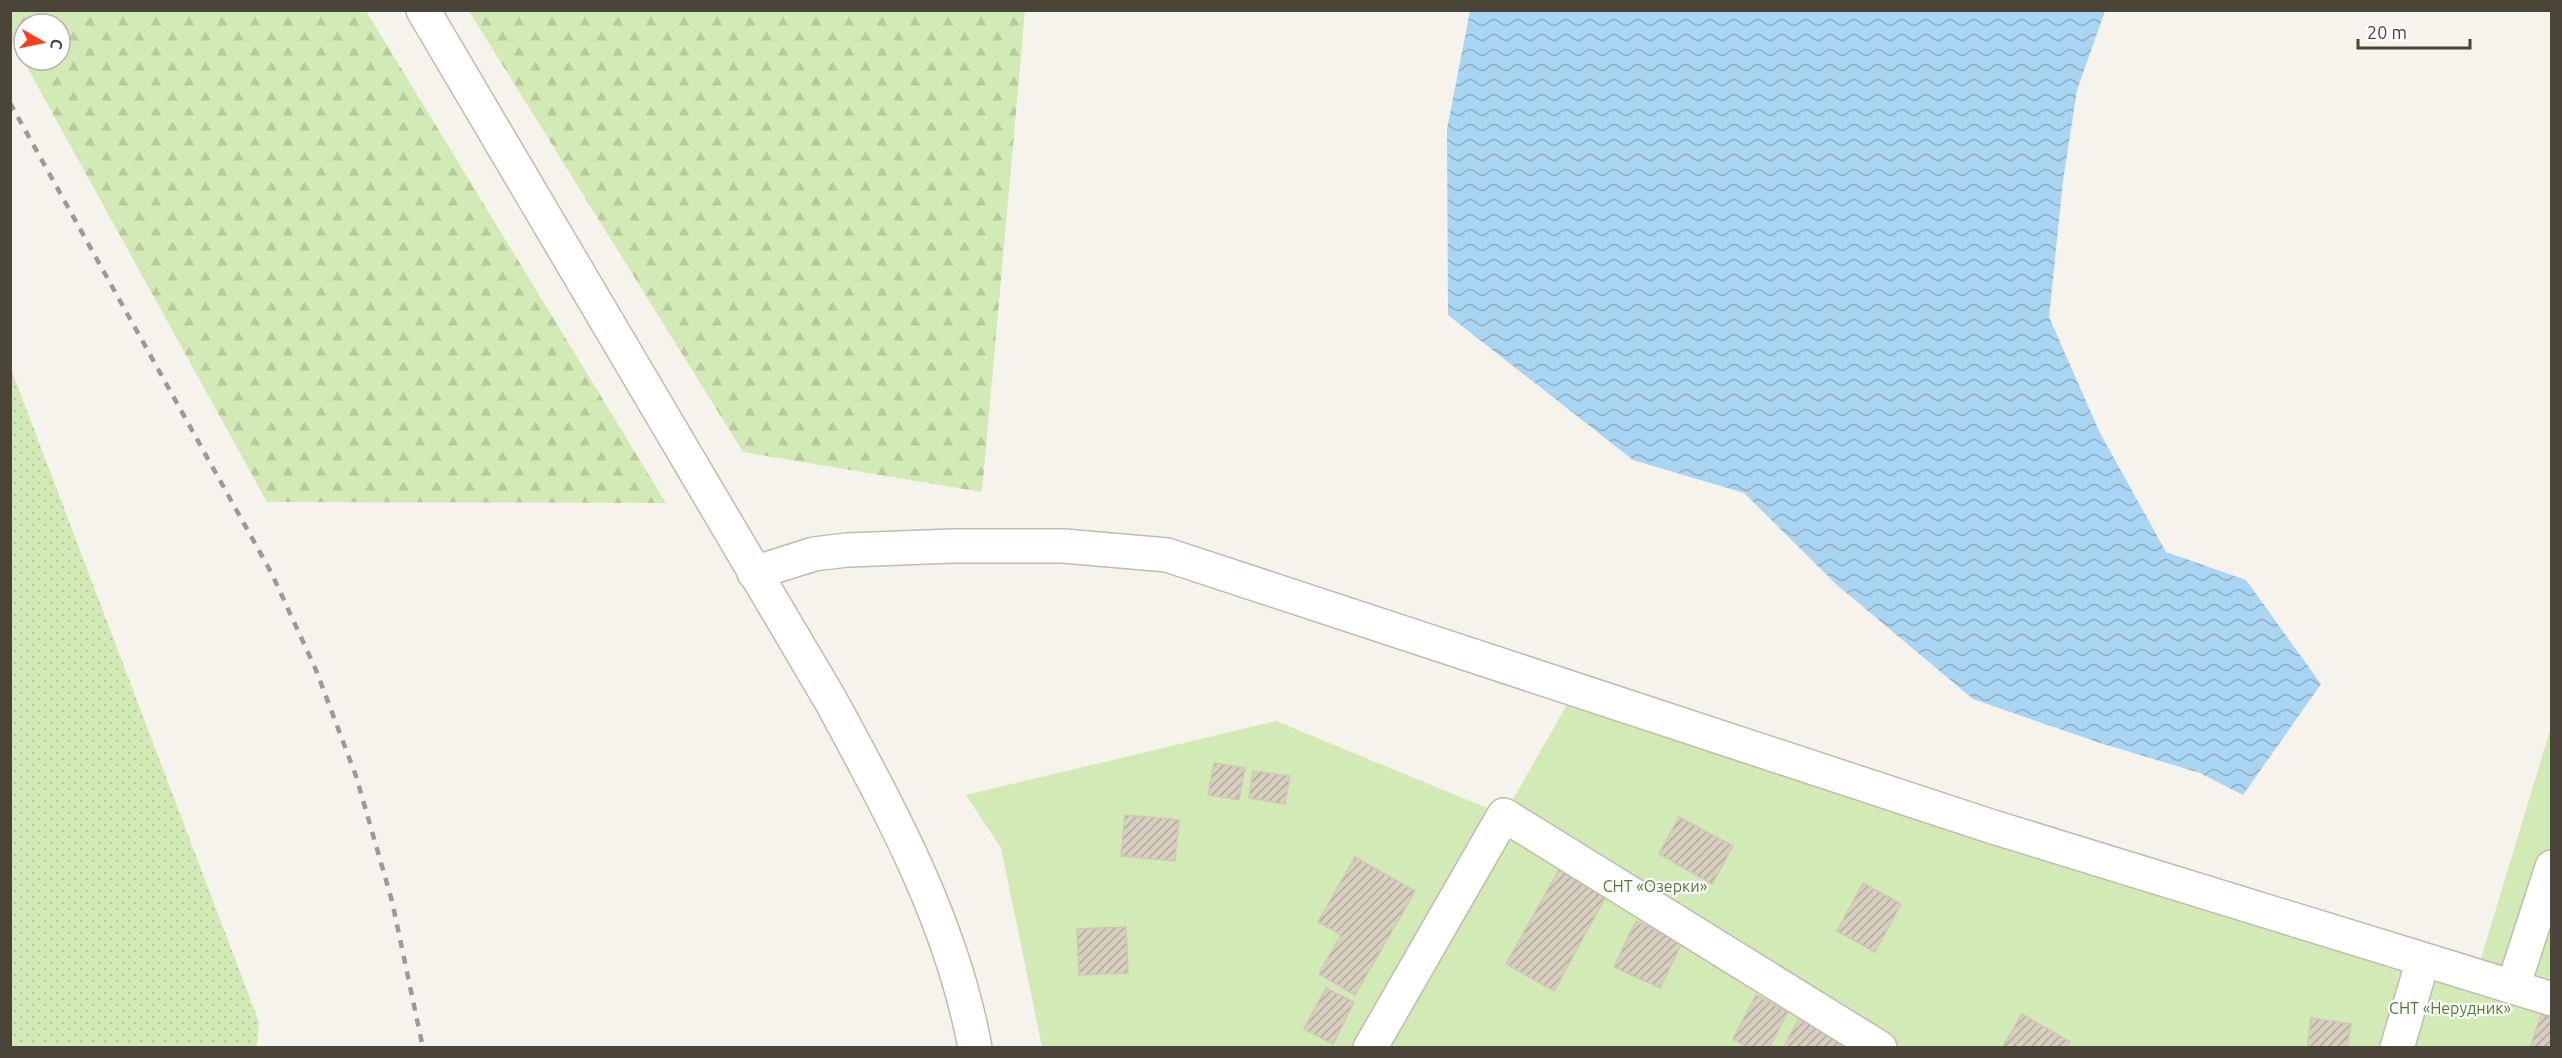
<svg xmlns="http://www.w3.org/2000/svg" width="2562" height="1058" viewBox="0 0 2562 1058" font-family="Ubuntu,sans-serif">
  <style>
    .grass { fill: url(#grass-dots) }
    .forest { fill: url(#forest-firs); fill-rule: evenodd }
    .green { fill: #d2eab5 }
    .water { fill: url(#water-waves) }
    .building { fill: url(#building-hatch); stroke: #d3c7b4; stroke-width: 1.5 }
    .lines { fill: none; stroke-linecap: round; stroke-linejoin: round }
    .minor-casing { stroke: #c2bbae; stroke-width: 36 }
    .tertiary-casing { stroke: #c2bbae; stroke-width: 36 }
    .minor { stroke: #fff; stroke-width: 33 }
    .tertiary { stroke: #fff; stroke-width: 33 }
    .rail { stroke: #9a9a9a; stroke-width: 4.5; stroke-dasharray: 8 8; stroke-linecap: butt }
    .labels { text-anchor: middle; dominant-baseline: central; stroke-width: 4.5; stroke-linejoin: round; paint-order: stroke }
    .park-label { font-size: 16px; fill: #4a7f2a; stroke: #fff }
  </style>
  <defs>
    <pattern id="grass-dots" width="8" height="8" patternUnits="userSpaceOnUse" patternTransform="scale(1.5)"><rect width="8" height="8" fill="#d2eab5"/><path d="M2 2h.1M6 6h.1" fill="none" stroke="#b6ca9c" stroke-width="1.8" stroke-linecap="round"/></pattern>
    <pattern id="forest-firs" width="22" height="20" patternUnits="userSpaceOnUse" patternTransform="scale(1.5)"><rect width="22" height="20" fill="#d2eab5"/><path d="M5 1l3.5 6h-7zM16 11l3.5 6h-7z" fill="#b6ca9c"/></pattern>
    <pattern id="water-waves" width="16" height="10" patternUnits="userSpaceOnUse" patternTransform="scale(1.5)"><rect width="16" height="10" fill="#a9d4f2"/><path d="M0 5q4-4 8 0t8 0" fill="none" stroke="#8caec5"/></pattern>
    <pattern id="building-hatch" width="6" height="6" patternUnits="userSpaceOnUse" patternTransform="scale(1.5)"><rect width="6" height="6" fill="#d8cfc1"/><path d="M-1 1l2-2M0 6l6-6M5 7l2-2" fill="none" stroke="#b1aa9e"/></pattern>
  </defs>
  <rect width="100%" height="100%" fill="#f6f3ec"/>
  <!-- grass -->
  <path class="grass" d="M10,366l249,656 -2,25h-246z"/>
  <!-- forest -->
  <g class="forest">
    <path d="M10,11h356l300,492 -399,-1 -256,-464zM24,24h36v36h-36z"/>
    <path d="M469,11h556l-43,481 -239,-40z"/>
  </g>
  <!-- green -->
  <path class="green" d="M1576,689l900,286 75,-248v320h-1509l-41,-199 -35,-53 310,-74 228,94z"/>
  <!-- water -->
  <path class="water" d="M1470,11h635l-28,79 -14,91 -14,136 51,116 66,119 80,28 75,104 -78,111 -43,-22 -103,-31 -124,-43 -136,-114 -93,-92 -111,-33 -185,-145 -1,-186z"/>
  <!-- building -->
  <g class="building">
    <path d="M1214,763l31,5 -6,32 -31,-5z"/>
    <path d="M1253,771l37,5 -5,28 -36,-6z"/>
    <path d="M1125,815l54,5 -4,41 -54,-5z"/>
    <path d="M1679,817l54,29 -21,38 -53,-30z"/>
    <path d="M1355,857l60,34 -60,104 -36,-21 22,-39 -23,-13z"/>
    <path d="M1560,868l47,26 -53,97 -48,-27z"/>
    <path d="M1863,883l38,21 -26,48 -38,-21z"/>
    <path d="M1636,921l46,21 -22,46 -46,-21z"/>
    <path d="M1126,927l2,46 -49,2 -2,-46z"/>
    <path d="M1326,988l28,14 -21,42 -29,-15z"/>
    <path d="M1756,995l32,17 -19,36h-21l-15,-9z"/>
    <path d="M2542,1012l10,4v32h-22z"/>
    <path d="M2022,1014l48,28 -4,6h-64z"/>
    <path d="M1799,1018l47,25 -2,5h-61z"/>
    <path d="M2311,1018l40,6 -4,24h-40z"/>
  </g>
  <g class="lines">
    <defs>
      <g id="minor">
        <path d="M754,573l60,-19 33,-4 106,-4h111l103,9 823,271 562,173"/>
        <path d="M2513,987l39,-120"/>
        <path d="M1370,1048l134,-233 376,233"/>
        <path d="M2397,1048l26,-88"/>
      </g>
      <path id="tertiary" d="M423,10l408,691c60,111 121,221 144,347"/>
    </defs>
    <!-- minor casing -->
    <use href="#minor" class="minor-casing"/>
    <!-- tertiary casing -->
    <use href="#tertiary" class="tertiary-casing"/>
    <!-- minor -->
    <use href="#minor" class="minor"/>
    <!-- tertiary -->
    <use href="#tertiary" class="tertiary"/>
    <!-- rail -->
    <path class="rail" d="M10,103l262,471 44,96 40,106 36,125 31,147"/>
  </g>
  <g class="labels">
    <!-- park labels -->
    <g class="park-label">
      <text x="1655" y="886">СНТ «Озерки»</text>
      <text x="2450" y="1008">СНТ «Нерудник»</text>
    </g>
  </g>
  <!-- border -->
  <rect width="2562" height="1058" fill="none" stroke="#4b4439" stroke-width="24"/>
  <!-- north arrow -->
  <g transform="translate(42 42) rotate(99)"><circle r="28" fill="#ffffff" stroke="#b7b4b0" stroke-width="1.5"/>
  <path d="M0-4.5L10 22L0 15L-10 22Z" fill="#fc3f1d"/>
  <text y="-9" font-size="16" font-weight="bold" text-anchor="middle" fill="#4b4439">С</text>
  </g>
  <!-- scale -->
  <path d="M2358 39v9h112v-9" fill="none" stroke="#4b4439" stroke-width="3"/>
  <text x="2367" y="39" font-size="18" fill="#4b4439" stroke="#ffffff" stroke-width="4.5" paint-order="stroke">20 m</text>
</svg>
